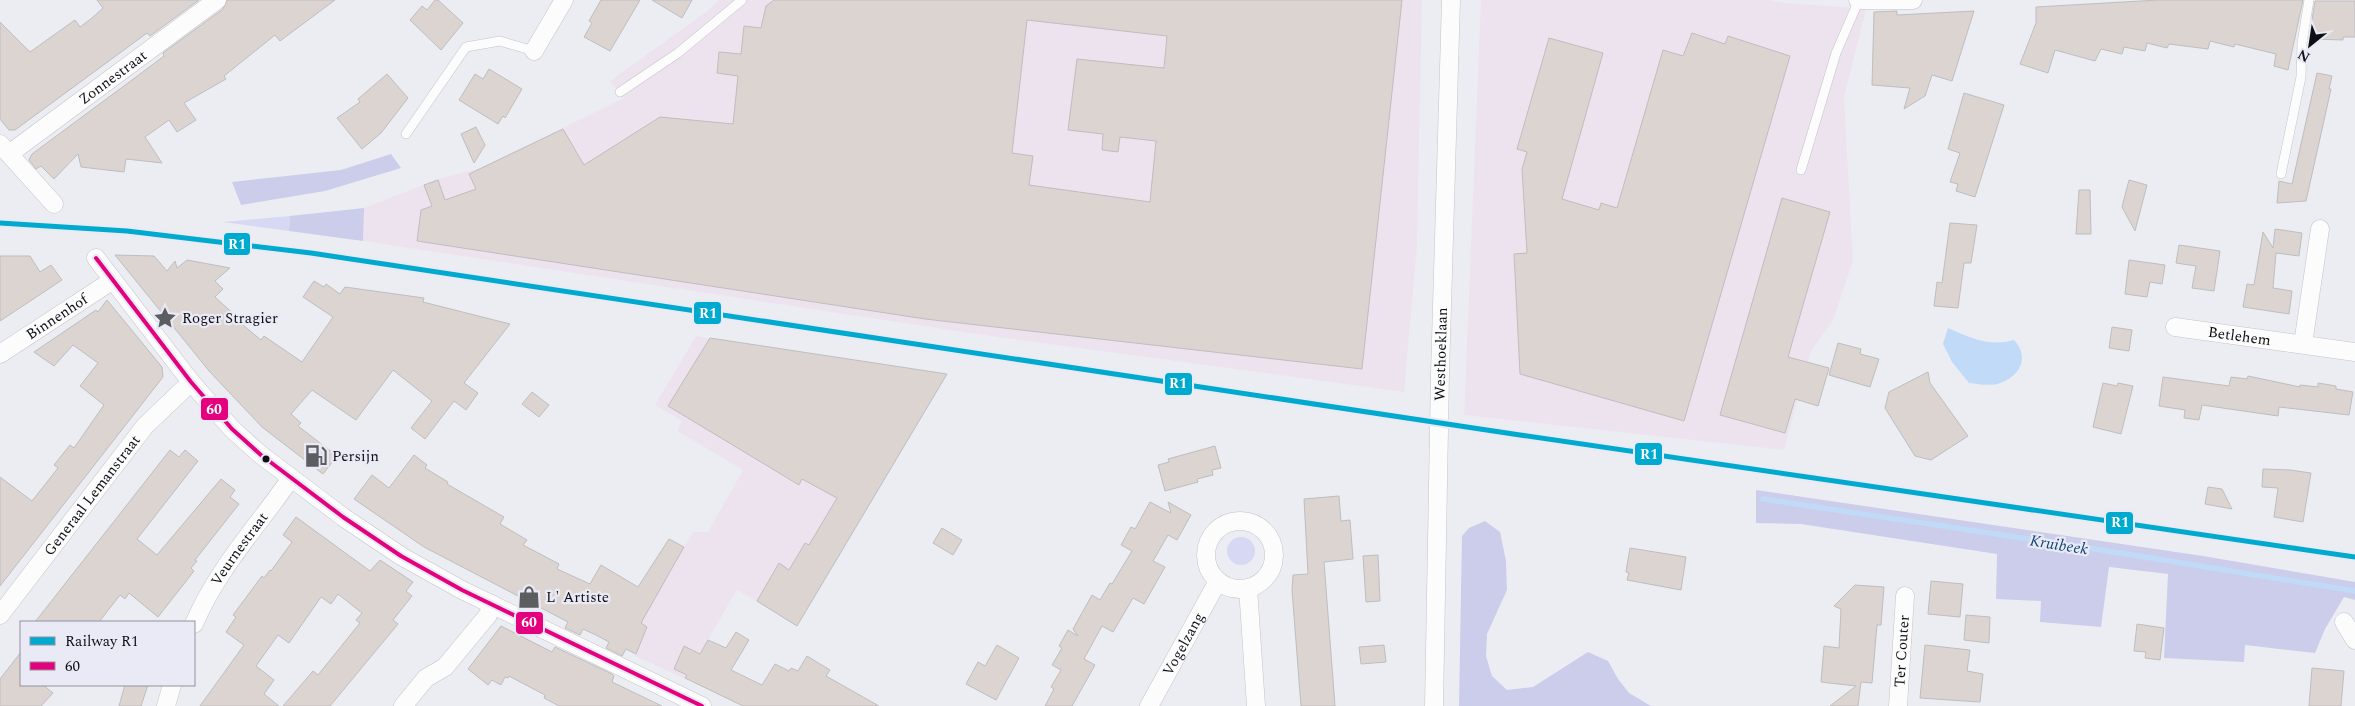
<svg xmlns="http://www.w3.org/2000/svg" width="2355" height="706" viewBox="0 0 2355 706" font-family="Spectral,serif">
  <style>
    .industrial { fill: #ede3ef }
    .green { fill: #d7d9f4 }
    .forest { fill: #cbcdea }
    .water { fill: #c0daf7 }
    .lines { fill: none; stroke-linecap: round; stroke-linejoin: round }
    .stream { stroke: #c0daf7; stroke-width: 5.5 }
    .building { fill: #dcd4d0; stroke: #bebdbf; fill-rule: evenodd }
    .service-casing { stroke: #c4c4c9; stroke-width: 10 }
    .minor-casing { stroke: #c4c4c9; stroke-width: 19 }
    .service { stroke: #fcfcfd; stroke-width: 9 }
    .minor { stroke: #fcfcfd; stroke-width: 18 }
    .bus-1-casing { stroke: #e9eaf6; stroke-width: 8 }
    .bus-1 { stroke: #e5007d; stroke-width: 4 }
    .rail-1-casing { stroke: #e9eaf6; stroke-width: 9 }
    .rail-1 { stroke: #00a9ce; stroke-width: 5 }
    .bus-dot { fill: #0f0f13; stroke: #e9eaf6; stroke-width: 2 }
    .labels { text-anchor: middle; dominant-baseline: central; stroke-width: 4.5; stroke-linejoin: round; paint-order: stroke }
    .street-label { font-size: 15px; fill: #0f0f13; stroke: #e9eaf6 }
    .poi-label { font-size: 15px; fill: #0f0f13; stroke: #e9eaf6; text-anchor: start }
    .water-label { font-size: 16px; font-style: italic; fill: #0f4675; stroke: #e9eaf6 }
    .line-badge { stroke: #e9eaf6; stroke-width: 2 }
    .badge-label { font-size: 14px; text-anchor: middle; font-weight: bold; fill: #fff }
  </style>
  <rect width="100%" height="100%" fill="#ecedf3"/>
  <!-- industrial -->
  <g class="industrial">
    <path d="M719,0h703l-5,246 -13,146 -428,-58 -613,-93 1,-33 74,-29 42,-11 144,-70 -14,-17 96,-69z"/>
    <path d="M1481,0h288l17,3 80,6 -22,88 9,164 -20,60 -22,30 -27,99 -320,-35z"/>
    <path d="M696,336l251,38 -150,252 -60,-36 -52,89 -50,-23 12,-29 -6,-4 52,-91h15l35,-62 -66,-39 5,-10 -27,-16z"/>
  </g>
  <!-- green -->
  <g class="green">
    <path d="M290,216l-1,15 -66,-9z"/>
    <circle cx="1241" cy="551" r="14"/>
  </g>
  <!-- forest -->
  <g class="forest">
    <path d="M391,154l10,14 -76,23 -84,14 -9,-23 109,-12z"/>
    <path d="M364,208l-1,33 -74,-10 1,-15z"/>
    <path d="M1756,490l447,66 152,26v18l-11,-3 -19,32 -10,24 -70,-8 -1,17 -80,-4 4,-84 -59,-7 -8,60 -61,-5 1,-21 -45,-2 1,-45 -196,-30 -45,-1z"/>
    <path d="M1485,521l15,11 6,29 1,29 -20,44 -1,22 6,20 15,14 26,-3 55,-35 20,9 10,18 11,14 22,13h-192l3,-170 7,-8z"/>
  </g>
  <!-- water -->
  <path class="water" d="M1948,328c23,10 41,19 66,12 17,18 5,38 -17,44 -10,2 -19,0 -28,-1l-17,-21 -9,-18z"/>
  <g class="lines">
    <!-- stream -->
    <path class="stream" d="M1763,499l326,49 266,43"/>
  </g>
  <!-- building -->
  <g class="building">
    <path d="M97,0h102l-49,36 -3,-3 -132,97h-6l-9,-11v-97l30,30 45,-32 5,7 12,-9 11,-10z"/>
    <path d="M227,0h108l-55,41 -5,-6 -51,41 2,3 -42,24 12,17 -19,12 -8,-12 -24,17 17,26 -36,-4 -2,13 -43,-5 -3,-13 -24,25 -13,-13 -5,3 -7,-9 3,-6 104,-77 28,-21 -1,-3 60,-44z"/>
    <path d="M435,0h3l25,23 -22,27 -31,-30 12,-14 5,4z"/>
    <path d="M601,0h39l-30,51 -26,-14 8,-14 -3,-2z"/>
    <path d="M652,0h40l-10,18z"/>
    <path d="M774,0h628l-40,369 -437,-50 -508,-78 4,-31 11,-4 -8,-21 14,-5 7,20 31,-11 -7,-15 94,-45 21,36 76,-48 73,7 5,-48 -21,-3 2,-21 22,2 3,-28 17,2 5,-22zM1027,20l140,16 -3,32 -87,-9 -9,71 35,4 -1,16 16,2 2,-15 36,4 -6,61 -121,-17 4,-29 -21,-3z"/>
    <path d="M2158,0h145l-15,70 -14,-4 2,-12 -41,-10 -1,3 -24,-6 -2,8 -39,-5 -2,4 -20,-5 -2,8 -21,-4 -2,7 -21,-5 -6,12 -40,-11 -7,23 -28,-9 16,-41v-16z"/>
    <path d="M2315,1h40v36h-12v3l-34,-1z"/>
    <path d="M1897,11v4l77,-4 -22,70 -20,-6 -7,21 -21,13 6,-21 -38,-3 2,-73z"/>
    <path d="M1692,33l33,11 3,-8 62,20 -106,365 -164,-47 -6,-120 13,-1 -5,-84 5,-17 -10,-3 32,-111 54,15 -41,146 37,11 2,-7 16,5 46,-158 20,6z"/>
    <path d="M489,69l33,20 -17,29 -2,-2 -5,8 -39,-24 16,-26 8,5z"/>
    <path d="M2317,73l15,3 -3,13h2l-25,112 -29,2 2,-22 13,3z"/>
    <path d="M387,74l21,24 -27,35 -19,16 -25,-31 23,-16 -2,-3z"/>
    <path d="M1964,93l40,12 -29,92 -19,-6 2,-7 -8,-2 10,-29 -12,-4z"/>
    <path d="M476,127l9,18 -11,18 -13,-29z"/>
    <path d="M2129,180l18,5 -12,46 -13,-24z"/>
    <path d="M2079,190h11l1,44h-15z"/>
    <path d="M1782,198l48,14 -42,145 41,11 -11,38 -23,-7 -10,34 -65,-18z"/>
    <path d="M1950,223l27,2 -6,38h-7l-6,45 -24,-2 3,-24 5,1z"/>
    <path d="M2275,229l27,4 -3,23 -23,-3 -3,35 19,3 -3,23 -46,-7 4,-23 7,1 9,-53 10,16z"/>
    <path d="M2179,245l41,6 -6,40 -22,-3 4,-22 -20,-3z"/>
    <path d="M115,255l39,1 13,15 8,-10 2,7 10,-8 43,8 -15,13 8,8 -8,8 23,21 -1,2 24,20 3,-4 38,26 31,-45 -30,-20 11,-16 10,6 2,-3 14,10 5,-7 79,11 -1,4 87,22 -46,59 14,10 -12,17 -12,-9 -29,38 -14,-11 21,-27 -39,-31 -37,50 -44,-30 -21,24 10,9 -3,3 39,30 -14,18 -61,-47 -52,-55z"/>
    <path d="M0,256h30l10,16 11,-7 11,15 -62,41z"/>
    <path d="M2129,260l36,5 -3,19 -12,-2 -3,15 -22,-3z"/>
    <path d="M107,300l55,67 1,10 -163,209v-109l32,24 26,-33 -4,-3 16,-20 4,3 30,-43 -24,-19 18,-23 -25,-18 -19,21 -20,-14 62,-42 2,2z"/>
    <path d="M2112,327l20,3 -3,21 -20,-3z"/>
    <path d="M710,338l237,36 -150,252 -40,-25 22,-38 10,7 16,-27 4,2 28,-47 -35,-19 -3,6 -131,-79z"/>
    <path d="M1838,343l23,6 -1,5 19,5 -9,28 -41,-12z"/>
    <path d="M1928,372l2,11 38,53 -37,24 -16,-4 -30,-48 4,-16z"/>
    <path d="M2248,376l52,11v-2l18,2v-4l18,3v3l17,3 -4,23 -70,-8 -1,9 -76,-11 -3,15 -15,-2 1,-8 -26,-4 4,-29 66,9 2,-9 16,2z"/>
    <path d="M2103,383l14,3 1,-3 15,3 -12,48 -28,-7z"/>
    <path d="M532,392l17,13 -10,12 -17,-13z"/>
    <path d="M1215,446l6,22 -9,2 1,5 -16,4 1,3 -33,9 -7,-26 11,-3 -1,-3z"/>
    <path d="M170,450l9,7 6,-7 13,11 -61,78 20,16 64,-76 14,11 -5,7 9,7 -44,56 2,1 -6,7 3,3 -36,46 -29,-24 -4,6 -5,-4 -21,27h-64z"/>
    <path d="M414,455l13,10 -2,3 23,14 -1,2 57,33 -4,7 27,16 -4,5 36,19 -2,5 33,15 11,-19 37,22 31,-48 15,8 -43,76 6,4 -11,27 -10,-5 -4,7 -16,-8 3,-6 -13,-7 -13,-6 -3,6 -15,-7 3,-6 -144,-75 -70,-48 18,-24 17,13z"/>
    <path d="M2263,469l27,1 21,3 -8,49 -29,-5 4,-29 -16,-1z"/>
    <path d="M2208,487l14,2 10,20 -27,-5z"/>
    <path d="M1339,496l2,25 9,-1 3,39 -29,3 11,144h-34l-9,-116 1,-15 15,-1 -4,-75z"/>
    <path d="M1150,502l21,11 -3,-11 23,13 -14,25 -9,-5 -15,26 12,6 -21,37 -11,-6 -20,34 -11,-6 -18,33 11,6 -23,41h-27l9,-17 -3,-2 10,-17 -9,-5 10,-17 -3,-2 9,-16 10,6 -5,-7 19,-34 8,5 10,-17 2,1 20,-33 -11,-6 10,-18 4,2z"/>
    <path d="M296,517l74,54 10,-11 33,22 -7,9 6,5 -19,24 5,4 -68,82h-47l30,-35 5,4 42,-52 -4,-3 6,-7 -24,-19 -7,10 -10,-7 -32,46 -11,-8 -22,31 18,14 -10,14 15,12h-79l44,-61 -18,-13 10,-15 -3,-2 29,-39 2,2 6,-8 1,1 21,-29 -9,-7z"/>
    <path d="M942,528l20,12 -9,15 -20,-12z"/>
    <path d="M1630,548l56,9 -5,33 -54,-10 2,-7 -3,-1z"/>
    <path d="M1378,555l2,46 -14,1 -3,-46z"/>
    <path d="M1931,581l32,3 -3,33 -32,-3z"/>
    <path d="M1855,585l29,2 -3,38h-4l-5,58 -11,-1 -3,24h-28l26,-20 -35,-4 3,-36 15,2 2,-39 -7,-3z"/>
    <path d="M1966,615l24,2 -1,26 -25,-3z"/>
    <path d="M2137,624l27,4 -4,32 -15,-2 1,-6 -12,-1z"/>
    <path d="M501,626l51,26 3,-5 57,27 2,2 -2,6 50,24h-103l-15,-8 1,-3 -36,-19 -1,2 -3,-1 -4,8 -9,-5 -4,5 -20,-16z"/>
    <path d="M736,632l13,8 -18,30 31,15 13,-21 14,7 2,-3 7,3 9,-15 23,14 -4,6 53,30h-136l-58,-28 2,-3 -13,-6 10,-23 16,8 8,-14 18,8z"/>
    <path d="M997,645l22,13 -23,42 -30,-16 12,-22 7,4z"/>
    <path d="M1384,645l2,17 -25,2 -2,-17z"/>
    <path d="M1925,645l45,5 -3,21 16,3 -3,28 -60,-4z"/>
    <path d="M21,652v33h22l10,8 -12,13h-41v-27z"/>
    <path d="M2312,668l32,3 -3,35h-32z"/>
    <path d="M125,685h23l-7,21h-22z"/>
  </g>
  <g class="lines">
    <defs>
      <g id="service">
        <path d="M620,92l58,-39 64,-53"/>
        <path d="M406,134l60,-87 34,-6 34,10"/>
        <path d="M1801,170l35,-117 23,-53"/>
        <path d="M2281,174l20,-97 1,-34 7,-43"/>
      </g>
      <g id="minor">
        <path d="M1858,0h55"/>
        <path d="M534,51l30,-51"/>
        <path d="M0,144l54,60"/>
        <path id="s1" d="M9,154l208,-154"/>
        <path d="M96,258l95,124 41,47 29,26 82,62 58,39 61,34 240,116"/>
        <path id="s2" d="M2175,327l180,25"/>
        <path d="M2303,344l17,-115"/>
        <path id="s3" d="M0,354l113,-74"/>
        <circle cx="1240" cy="555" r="34"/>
        <path d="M1248,588l8,118"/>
        <path id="s4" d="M0,615l145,-189 46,-44"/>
        <path d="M2344,622l11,18"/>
        <path id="s5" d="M194,624c23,-55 64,-98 97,-146"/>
        <path d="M166,706l6,-21"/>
        <path d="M403,706l23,-28 19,-11 43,-52 4,-11"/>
        <path id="s6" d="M1149,706l69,-125"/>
        <path id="s7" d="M1434,706l6,-332 11,-374"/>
        <path id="s8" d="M1898,706l7,-110"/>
      </g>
    </defs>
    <!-- service casing -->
    <use href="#service" class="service-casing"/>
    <!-- minor casing -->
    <use href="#minor" class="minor-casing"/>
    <!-- service -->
    <use href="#service" class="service"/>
    <!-- minor -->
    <use href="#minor" class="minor"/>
    <defs>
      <path id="bus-1" d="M96,258l95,124 41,47 29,26 82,62 58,39 61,34 240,116"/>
    </defs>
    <!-- bus-1 casing -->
    <use href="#bus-1" class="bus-1-casing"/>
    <!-- bus-1 -->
    <use href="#bus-1" class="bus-1"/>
    <defs>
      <path id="rail-1" d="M0,223l127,8 184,22 1209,182 835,122"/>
    </defs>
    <!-- rail-1 casing -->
    <use href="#rail-1" class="rail-1-casing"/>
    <!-- rail-1 -->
    <use href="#rail-1" class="rail-1"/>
  </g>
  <!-- icons -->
  <defs>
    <symbol id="sight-bare" viewBox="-9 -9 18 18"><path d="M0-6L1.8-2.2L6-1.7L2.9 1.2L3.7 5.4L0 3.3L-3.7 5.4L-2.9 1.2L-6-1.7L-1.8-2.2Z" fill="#5c5d61" stroke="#e9eaf6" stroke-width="2.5" paint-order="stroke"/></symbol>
    <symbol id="fuel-bare" viewBox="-9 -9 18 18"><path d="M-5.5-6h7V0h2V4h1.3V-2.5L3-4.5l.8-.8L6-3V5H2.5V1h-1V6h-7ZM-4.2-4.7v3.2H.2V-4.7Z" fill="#5c5d61" stroke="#e9eaf6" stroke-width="2.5" paint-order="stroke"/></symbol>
    <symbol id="shop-bare" viewBox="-9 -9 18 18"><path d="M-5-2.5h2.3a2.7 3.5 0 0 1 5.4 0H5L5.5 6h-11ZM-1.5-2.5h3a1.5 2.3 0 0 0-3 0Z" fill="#5c5d61" stroke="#e9eaf6" stroke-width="2.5" paint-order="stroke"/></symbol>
  </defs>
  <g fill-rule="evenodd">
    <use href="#sight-bare" x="149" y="302" width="32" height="32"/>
    <use href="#fuel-bare" x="300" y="440" width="32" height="32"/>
    <use href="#shop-bare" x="513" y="581" width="32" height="32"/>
  </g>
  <!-- markers -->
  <circle class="bus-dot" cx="266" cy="459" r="4.5"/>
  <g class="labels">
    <!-- street labels -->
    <g class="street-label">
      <text stroke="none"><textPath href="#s1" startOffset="129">Zonnestraat</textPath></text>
      <text stroke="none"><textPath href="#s3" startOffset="68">Binnenhof</textPath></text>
      <text stroke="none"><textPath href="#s2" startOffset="65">Betlehem</textPath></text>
      <text stroke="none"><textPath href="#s7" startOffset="352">Westhoeklaan</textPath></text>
      <text stroke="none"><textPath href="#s4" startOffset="151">Generaal Lemanstraat</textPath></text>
      <text stroke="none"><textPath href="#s5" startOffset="88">Veurnestraat</textPath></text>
      <text stroke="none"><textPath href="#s6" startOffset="71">Vogelzang</textPath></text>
      <text stroke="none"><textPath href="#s8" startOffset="55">Ter Couter</textPath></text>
    </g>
    <!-- poi labels -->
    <g class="poi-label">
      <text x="182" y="318">Roger Stragier</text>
      <text x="332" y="456">Persijn</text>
      <text x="546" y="597">L' Artiste</text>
    </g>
    <!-- water labels -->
    <g class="water-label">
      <text transform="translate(2059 545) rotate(9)">Kruibeek</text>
    </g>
  </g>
  <g class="line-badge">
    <rect x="223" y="232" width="28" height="24" rx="5" fill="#00a9ce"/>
    <rect x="693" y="301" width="29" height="24" rx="5" fill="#00a9ce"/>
    <rect x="1164" y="372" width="29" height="24" rx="5" fill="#00a9ce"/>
    <rect x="200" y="397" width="29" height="24" rx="5" fill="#e5007d"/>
    <rect x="1634" y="442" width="29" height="24" rx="5" fill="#00a9ce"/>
    <rect x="2105" y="511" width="29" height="24" rx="5" fill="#00a9ce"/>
    <rect x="515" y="611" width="29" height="24" rx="5" fill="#e5007d"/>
  </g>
  <g class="badge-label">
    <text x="237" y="249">R1</text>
    <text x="708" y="318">R1</text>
    <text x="1178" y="388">R1</text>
    <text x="214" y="414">60</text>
    <text x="1649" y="459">R1</text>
    <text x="2120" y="527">R1</text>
    <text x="529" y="627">60</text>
  </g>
  <!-- legend -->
  <rect x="20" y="621" width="175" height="65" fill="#e9eaf6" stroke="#92929b"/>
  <rect x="30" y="637" width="25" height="8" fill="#00a9ce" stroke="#92929b"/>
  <text x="65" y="646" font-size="15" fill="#0f0f13">Railway R1</text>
  <rect x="30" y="662" width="25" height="8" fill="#e5007d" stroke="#92929b"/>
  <text x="65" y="671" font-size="15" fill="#0f0f13">60</text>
  <!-- north arrow -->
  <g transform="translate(2310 45) rotate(210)" stroke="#e9eaf6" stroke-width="4" paint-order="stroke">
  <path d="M0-4L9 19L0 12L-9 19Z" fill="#0f0f13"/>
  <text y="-8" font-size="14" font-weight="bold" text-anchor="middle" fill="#0f0f13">N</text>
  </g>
</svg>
